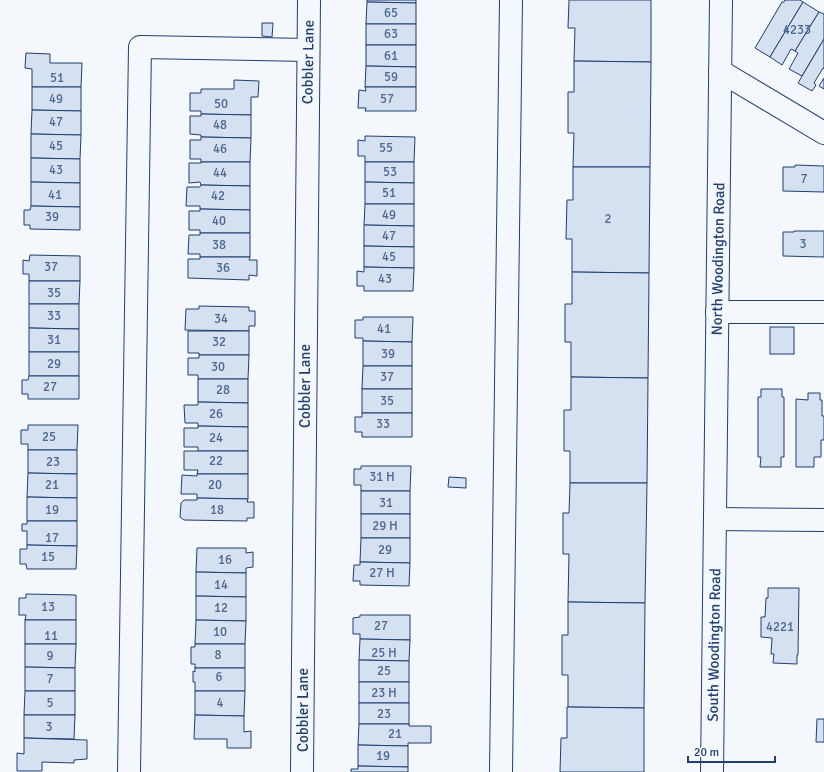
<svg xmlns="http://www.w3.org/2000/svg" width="824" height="772" viewBox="0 0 824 772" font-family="Signika,sans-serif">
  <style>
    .building { fill: #d5e0f0; stroke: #1d3f73 }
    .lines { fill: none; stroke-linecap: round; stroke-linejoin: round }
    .minor-casing { stroke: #1d3f73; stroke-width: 24 }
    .minor { stroke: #f4f7fb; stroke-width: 22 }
    .labels { text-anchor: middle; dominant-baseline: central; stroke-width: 3; stroke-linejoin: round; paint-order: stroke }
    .number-label { font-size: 13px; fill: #4b6792 }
    .street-label { font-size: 15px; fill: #1d3f73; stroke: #f4f7fb }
  </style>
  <rect width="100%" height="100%" fill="#f4f7fb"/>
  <!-- building -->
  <g class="building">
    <path d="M367,0h49v3l-49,-1z"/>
    <path d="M569,0h82v62l-77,-1 1,-33h-7z"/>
    <path d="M785,0h15l3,2 -33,55 -15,-9 27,-46h2z"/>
    <path d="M367,2l49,1v21h-50z"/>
    <path d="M803,2l16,10 -24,39 -4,-2 -9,16 -12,-8z"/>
    <path d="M819,12l5,2v25l-22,37 -13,-7 9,-16 -3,-2z"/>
    <path d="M262,23h11l-1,14 -10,-1z"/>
    <rect x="366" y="24" width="50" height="21"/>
    <path d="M824,39v30l-1,-1 -9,15 2,2 -4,6 -14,-8z"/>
    <path d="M366,45h50v22l-50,-1z"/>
    <path d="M26,53l24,1v9h32l-1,24h-49v-18l-7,-1z"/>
    <path d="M574,61l77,1 -1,105h-77l1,-34h-6v-41h6z"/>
    <path d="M366,66l50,1v20h-51z"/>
    <path d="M824,78v11l-5,-3z"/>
    <path d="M234,80l25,1 -1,16h-7v18l-50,-1v-3h-11v-18h11v-4h33z"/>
    <path d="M32,87h49v24l-49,-1z"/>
    <path d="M365,87h51v24h-51l1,-3h-8l1,-18 7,1z"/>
    <path d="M32,110l49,1v24l-50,-1z"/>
    <path d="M201,114l50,1v23l-50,-1v-2l-11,-1v-18h11z"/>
    <path d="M31,134l50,1 -1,24 -49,-1z"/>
    <path d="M365,136l50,1 -1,25h-49v-6h-7v-16l7,1z"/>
    <path d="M201,137l50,1 -1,24h-49v-3h-11v-19h11z"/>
    <path d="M31,158l49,1v24l-49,-1z"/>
    <path d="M201,162h49v24l-49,-1 -1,-3 -11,1v-20h12z"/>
    <path d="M365,162h49v21l-49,-1z"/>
    <path d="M795,165l29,1v26l-41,-1v-24h12z"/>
    <path d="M573,167h77l-1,106 -77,-1v-33h-6l1,-39h6z"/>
    <path d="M31,182l49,1v24l-49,-1z"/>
    <path d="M365,182l49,1v21h-49z"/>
    <path d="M201,185l49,1v24l-50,-1v-3h-14l1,-19h13z"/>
    <path d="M365,204h49v22l-50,-1z"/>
    <path d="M31,206l49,1v23l-50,-1v-4h-6v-15h6z"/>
    <path d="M200,209l50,1v23h-50v-3h-11v-19h11z"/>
    <path d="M364,225l50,1v21l-50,-1z"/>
    <path d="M794,231h30v26l-41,-1v-24h11z"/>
    <path d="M200,233h50v24h-50v-3h-12l1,-19h11z"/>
    <path d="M364,246l50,1v21l-50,-1z"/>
    <path d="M30,255l50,1v25h-51v-7h-6v-14l6,1z"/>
    <path d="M200,257h50l-1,3h8v16l-8,-1v5l-61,-2v-19h12z"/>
    <path d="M364,267l50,1 -1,23h-49v-5h-7v-15l7,1z"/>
    <path d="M572,272l77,1 -1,105 -77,-1v-35h-6v-38h7z"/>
    <path d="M29,281h51l-1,23h-50z"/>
    <path d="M29,304h50v25l-50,-1z"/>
    <path d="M199,306l50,1v4h6v15h-6v5l-64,-1 1,-21h13z"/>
    <path d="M363,317h50l-1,25 -49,-1v-3h-8v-18h8z"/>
    <rect x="770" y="327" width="24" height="27"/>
    <path d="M29,328l50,1v23h-50z"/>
    <path d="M188,331h61v24h-50v-2h-11z"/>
    <path d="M363,341l49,1v24h-49z"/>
    <rect x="29" y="352" width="50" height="24"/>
    <path d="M199,355h50l-1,24h-50v-4h-10v-17h11z"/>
    <path d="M363,366h49v23h-50z"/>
    <path d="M29,376h50v23h-51v-5h-6v-14h6z"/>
    <path d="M571,377l77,1 -1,105h-77v-32h-6v-41h7z"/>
    <path d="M198,379h50v24l-50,-1z"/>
    <rect x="362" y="389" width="50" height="24"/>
    <path d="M761,389h21v8h2v60h-3v10h-21l1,-10h-3v-60h3z"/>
    <path d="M808,393h12v7h2v16h2v24h-3v17h-7v10h-18v-68l12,1z"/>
    <path d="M198,402l50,1v24l-50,-1v-3h-13l-1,-18h14z"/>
    <path d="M362,413h50v24h-50v-5h-7v-15h7z"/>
    <path d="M28,425h50l-1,25h-49v-6h-7v-14h7z"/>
    <path d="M198,426l50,1v24h-50v-4h-14v-19h14z"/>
    <path d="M28,450h49v24l-49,-1z"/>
    <path d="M184,451h64v23h-51l1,-4h-14z"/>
    <path d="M361,466h50l-1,25h-49v-6h-7v-16h7z"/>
    <path d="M28,473l49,1v24l-50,-1z"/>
    <path d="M197,474h51v25l-51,-1v-4h-16l1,-19 15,1z"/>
    <path d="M449,477l17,1v10l-18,-1z"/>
    <path d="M570,483h77l-2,120 -77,-1 1,-48h-6v-41h6z"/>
    <rect x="361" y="491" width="49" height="23"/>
    <path d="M27,497l50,1v23h-50z"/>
    <path d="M197,498l51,1 -1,3h7v16h-7v3l-63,-1 -4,-3 1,-14 3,-3h13z"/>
    <rect x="361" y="514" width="49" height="24"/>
    <path d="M27,521h50v25l-50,-1v-14h-5v-7h5z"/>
    <path d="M361,538h49v25l-50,-1z"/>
    <path d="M27,545l50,1 -1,23h-49l-1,-5h-6v-15h7z"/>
    <path d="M197,548h49v5l7,-1v15l-7,1v5l-50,-1z"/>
    <path d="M360,562l50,1 -1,23 -49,-1v-4h-7l1,-16h6z"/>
    <path d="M196,572l50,1v24l-50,-1z"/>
    <path d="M768,588h31l-1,67h-1v9l-24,-1 1,-9h-3l1,-16 -11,-1v-20h4l1,-19h2z"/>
    <path d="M26,594l50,1v25h-51l1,-5h-7v-17h7z"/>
    <path d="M196,596l50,1v24l-50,-1z"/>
    <path d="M568,602l77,1 -1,105 -76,-1v-32h-6v-40h6z"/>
    <path d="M360,615h50v25l-50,-1v-5h-7v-16l7,-1z"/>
    <rect x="25" y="620" width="51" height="24"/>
    <path d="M196,620l50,1 -1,23h-50z"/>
    <path d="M360,639l50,1 -1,21 -50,-1z"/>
    <path d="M25,644h51l-1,24 -50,-1z"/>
    <path d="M195,644h50v24h-50v-4h-4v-17h4z"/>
    <path d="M359,660l50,1v21h-50z"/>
    <path d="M25,667l50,1v23h-50z"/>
    <path d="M195,668h50v23h-50v-9h-2v-11l2,1z"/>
    <rect x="359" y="682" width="50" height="21"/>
    <path d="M25,691h50v24h-51z"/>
    <path d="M195,691h50l-1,25 -49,-1z"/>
    <rect x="359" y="703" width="50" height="21"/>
    <path d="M567,707l77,1v64h-84l1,-34h6z"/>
    <path d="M24,715h51l-1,24 -50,-1z"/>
    <path d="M195,715l49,1v16l7,-1v17h-24v-9h-33z"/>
    <path d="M817,719h7v23h-8z"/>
    <path d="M359,724h50v2h22v17h-23v3l-50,-1z"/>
    <path d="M24,738l63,2v19l-13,1v3l-32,-1v9h-25v-18l7,1z"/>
    <path d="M358,745l50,1v21l-50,-1z"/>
    <path d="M358,766l50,1v5h-57v-3h7z"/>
  </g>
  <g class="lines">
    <defs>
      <g id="minor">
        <path d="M720,71l104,62"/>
        <path d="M717,312h107"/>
        <path d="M715,519l109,1"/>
        <path d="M129,772l11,-725 167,3"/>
        <path d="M302,772l7,-772"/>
        <path d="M501,772l10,-772"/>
        <path d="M712,772l9,-772"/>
      </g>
    </defs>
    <!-- minor casing -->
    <use href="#minor" class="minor-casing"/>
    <!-- minor -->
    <use href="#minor" class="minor"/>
  </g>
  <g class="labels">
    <!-- number labels -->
    <g class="number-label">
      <text x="391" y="13">65</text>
      <text x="797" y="30">4233</text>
      <text x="391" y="34">63</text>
      <text x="391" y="56">61</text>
      <text x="391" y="77">59</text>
      <text x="57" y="78">51</text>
      <text x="56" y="99">49</text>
      <text x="387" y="99">57</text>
      <text x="221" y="104">50</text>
      <text x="56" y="122">47</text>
      <text x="220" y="125">48</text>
      <text x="56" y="146">45</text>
      <text x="386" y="148">55</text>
      <text x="220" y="149">46</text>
      <text x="56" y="170">43</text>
      <text x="390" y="172">53</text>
      <text x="220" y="173">44</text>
      <text x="804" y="179">7</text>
      <text x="389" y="193">51</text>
      <text x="55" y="195">41</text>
      <text x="218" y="196">42</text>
      <text x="389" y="215">49</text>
      <text x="52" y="217">39</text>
      <text x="608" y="219">2</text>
      <text x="219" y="221">40</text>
      <text x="389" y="236">47</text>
      <text x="803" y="244">3</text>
      <text x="219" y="245">38</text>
      <text x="389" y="257">45</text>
      <text x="51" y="267">37</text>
      <text x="223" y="268">36</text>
      <text x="385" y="279">43</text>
      <text x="54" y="293">35</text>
      <text x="54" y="316">33</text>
      <text x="221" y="319">34</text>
      <text x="384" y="329">41</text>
      <text x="54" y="340">31</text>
      <text x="219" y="342">32</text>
      <text x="388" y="354">39</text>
      <text x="54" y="364">29</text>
      <text x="218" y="367">30</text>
      <text x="387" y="377">37</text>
      <text x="50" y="387">27</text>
      <text x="223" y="390">28</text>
      <text x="387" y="401">35</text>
      <text x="216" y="414">26</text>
      <text x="383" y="424">33</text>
      <text x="49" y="437">25</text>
      <text x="216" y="438">24</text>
      <text x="216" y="461">22</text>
      <text x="53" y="462">23</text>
      <text x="382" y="477">31 H</text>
      <text x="52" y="485">21</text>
      <text x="215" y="485">20</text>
      <text x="386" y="503">31</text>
      <text x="52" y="510">19</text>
      <text x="217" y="510">18</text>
      <text x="385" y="526">29 H</text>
      <text x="52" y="538">17</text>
      <text x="385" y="550">29</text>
      <text x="48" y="557">15</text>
      <text x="225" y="560">16</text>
      <text x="382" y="573">27 H</text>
      <text x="221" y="585">14</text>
      <text x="48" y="607">13</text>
      <text x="221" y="608">12</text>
      <text x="381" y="626">27</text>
      <text x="780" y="627">4221</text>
      <text x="220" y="632">10</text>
      <text x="51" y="636">11</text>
      <text x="384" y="653">25 H</text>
      <text x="218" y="655">8</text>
      <text x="50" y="656">9</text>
      <text x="384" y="671">25</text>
      <text x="219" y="677">6</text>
      <text x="50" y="679">7</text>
      <text x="384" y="693">23 H</text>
      <text x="50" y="703">5</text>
      <text x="220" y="703">4</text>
      <text x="384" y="714">23</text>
      <text x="49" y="727">3</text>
      <text x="395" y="734">21</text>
      <text x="383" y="756">19</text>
    </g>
    <!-- street labels -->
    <g class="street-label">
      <text transform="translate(308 62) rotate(-89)">Cobbler Lane</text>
      <text transform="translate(718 259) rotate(-89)">North Woodington Road</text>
      <text transform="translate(305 386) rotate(-90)">Cobbler Lane</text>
      <text transform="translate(714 645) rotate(-89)">South Woodington Road</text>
      <text transform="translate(303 710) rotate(-90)">Cobbler Lane</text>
    </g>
  </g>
  <!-- scale -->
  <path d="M688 756v6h87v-6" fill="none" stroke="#1d3f73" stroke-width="2"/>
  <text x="694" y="756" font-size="12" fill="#1d3f73" stroke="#f4f7fb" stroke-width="3" paint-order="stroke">20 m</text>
</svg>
